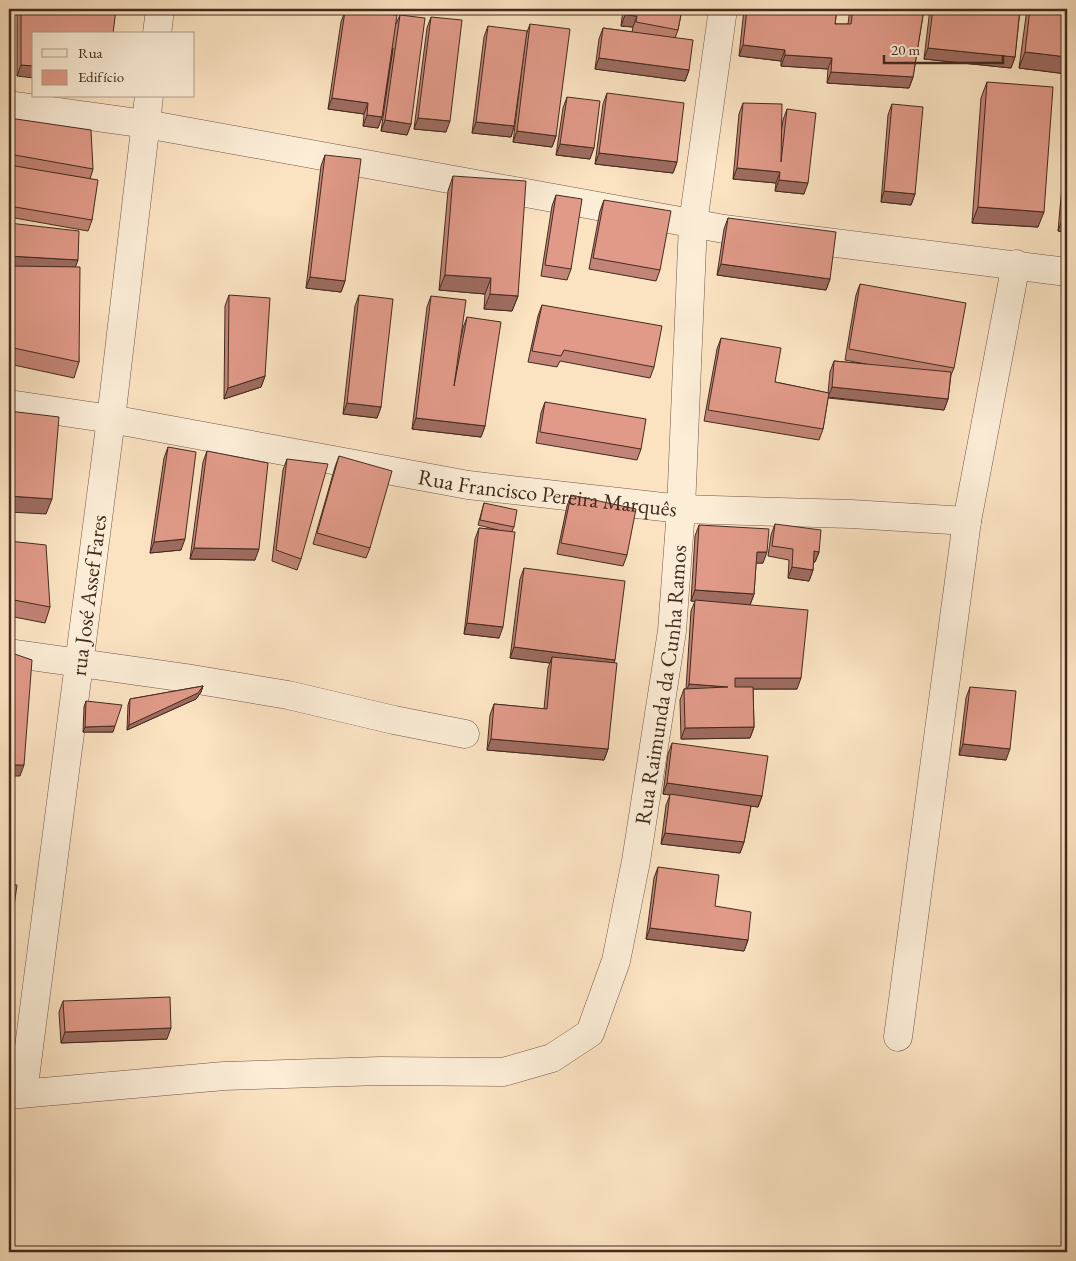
<svg xmlns="http://www.w3.org/2000/svg" width="1076" height="1261" viewBox="0 0 1076 1261" font-family="'EB Garamond',serif">
  <style>
    .lines { fill: none; stroke-linecap: round; stroke-linejoin: round }
    .street-casing { stroke: #715847; stroke-width: 29 }
    .street { stroke: #fcedd7; stroke-width: 28 }
    .wall { fill: #c28476; stroke: #432a1e }
    .shaded-wall { fill: #9e6c60; stroke: #432a1e }
    .building { fill: #e19a89; stroke: #432a1e }
    .labels { text-anchor: middle; dominant-baseline: central; stroke-width: 5; stroke-linejoin: round; paint-order: stroke }
    .street-label { font-size: 22px; fill: #432a1e; stroke: #fcedd7 }
  </style>
  <rect width="100%" height="100%" fill="#fbe3c2"/>
  <filter id="stains"><feTurbulence type="fractalNoise" baseFrequency=".004" numOctaves="4"/><feColorMatrix values="0 0 0 0 .2 0 0 0 0 .09 0 0 0 0 .02 0 0 0 .5 -.17"/></filter>
  <radialGradient id="worn" r=".72"><stop offset=".6" stop-color="#630" stop-opacity="0"/><stop offset="1" stop-color="#630" stop-opacity=".3"/></radialGradient>
  <g class="lines">
    <defs>
      <g id="street">
        <path d="M157,34l3,-25"/>
        <path d="M9,105l137,19 578,105 343,43"/>
        <path id="s1" d="M9,404l102,15 357,66 213,24 12,-286 30,-214"/>
        <path d="M9,653l177,25 102,17 106,25 71,14"/>
        <path d="M898,1037l69,-516 49,-257"/>
        <path id="s2" d="M23,1093l88,-674 38,-323"/>
        <path id="s3" d="M9,1095l215,-19 156,-5 123,1 49,-14 38,-25 26,-72 20,-100 36,-230 9,-122 170,5 116,7"/>
      </g>
    </defs>
    <!-- street casing -->
    <use href="#street" class="street-casing"/>
    <!-- street -->
    <use href="#street" class="street"/>
  </g>
  <!-- wall -->
  <g class="wall">
    <path d="M17,9h99l-99,67z"/>
    <path d="M623,9h59l-4,21 -3,8 14,32 -4,11 -90,-12 4,-30 4,-11 29,4 1,-5 -12,-1z"/>
    <path d="M744,9h93l-2,15h13l2,-15h74l-11,68 -4,11 -82,-5 1,-14 -47,-3v-5l-42,-5z"/>
    <path d="M930,9h90l-5,48 -4,11 -87,-9z"/>
    <path d="M1027,9h40v65l-48,-6z"/>
    <path d="M345,11l51,13 4,-9 11,109 -4,11 -26,-4 12,-83 -11,69 -4,11 -15,-2 1,-12 -36,-5 13,-87z"/>
    <path d="M431,17l15,115 -32,-3 13,-101z"/>
    <path d="M530,24l26,112 -4,11 -39,-5 13,-107z"/>
    <path d="M488,26l26,100 -3,11 -39,-4 12,-96z"/>
    <path d="M987,82l51,145 -66,-4 9,-125z"/>
    <path d="M607,93l70,69 -4,11 -78,-9 8,-60z"/>
    <path d="M567,97l23,62 -34,-4 7,-47z"/>
    <path d="M743,103l38,30 2,-13 4,-11 17,85 -29,-3 1,-8 -43,-4 6,-65z"/>
    <path d="M892,104l23,90 -4,11 -30,-3 7,-87z"/>
    <path d="M9,118l84,51 -3,10 2,41 -4,11 -79,-14z"/>
    <path d="M1067,130v102l-9,-1z"/>
    <path d="M325,155l20,126 -4,11 -35,-4 15,-122z"/>
    <path d="M453,176l65,120 -6,15 -28,-2 1,-15 -46,-4 9,-99z"/>
    <path d="M556,195l15,74 -4,11 -26,-4 11,-70z"/>
    <path d="M604,200l56,70 -4,11 -67,-12 11,-58z"/>
    <path d="M728,218l102,61 -4,11 -109,-15 7,-46z"/>
    <path d="M9,223l66,44 4,95 -5,16 -65,-14z"/>
    <path d="M860,284l94,84 -3,7 -3,24 -4,11 -116,-12 -5,31 -4,11 -115,-19 13,-72 4,-11 54,44 53,11 2,-21 4,-11 32,3 -21,-4 11,-65z"/>
    <path d="M229,295l36,81 -4,11 -37,12 1,-93z"/>
    <path d="M359,295l22,112 -4,11 -34,-4 12,-108z"/>
    <path d="M431,296l30,42 2,-10 4,-11 18,109 -4,11 -69,-8 15,-122z"/>
    <path d="M542,305l112,62 -4,11 -90,-17 -3,6 -29,-5 10,-46z"/>
    <path d="M545,402l96,47 -4,11 -101,-17 5,-30z"/>
    <path d="M168,447l13,103 -31,3 14,-95z"/>
    <path d="M207,451l48,109 -65,-1 13,-97z"/>
    <path d="M339,456l31,92 -4,10 -53,-14 22,-77z"/>
    <path d="M287,459l14,100 -4,11 -25,-9 11,-91z"/>
    <path d="M571,495l56,60 -4,11 -66,-12 10,-48z"/>
    <path d="M484,503l30,24 -2,4 -13,107 -35,-4 11,-95 4,-11 19,2 -20,-5z"/>
    <path d="M775,524l44,28 -4,10h-2v8l-4,11 -21,-3 1,-18 -21,-4 3,-21z"/>
    <path d="M699,525l64,38h-7l-2,31 -4,11 47,84h-44l1,38 -4,11 -69,1 -1,-39 4,-11h2l5,-78 4,-10h-4l4,-65z"/>
    <path d="M9,541l41,66 -5,16 -36,-7z"/>
    <path d="M524,568l90,95 -6,86 -4,11 -117,-10 3,-35 4,-11 50,5 4,-41 2,-5 -40,-5 10,-79z"/>
    <path d="M203,686l-2,6 -5,7 -69,31 1,-25 2,-6z"/>
    <path d="M970,687l36,73 -47,-5 7,-57z"/>
    <path d="M86,701l27,31h-30l1,-25z"/>
    <path d="M672,743l90,53 -4,11 -7,-1 -7,36 -4,11 -79,-9 5,-39 4,-10 -7,-1 5,-40z"/>
    <path d="M658,867l57,39 33,34 -4,11 -98,-12 8,-61z"/>
    <path d="M63,1001l104,38 -106,4 -2,-31z"/>
  </g>
  <!-- shaded-wall -->
  <g class="shaded-wall">
    <path d="M625,15l12,1 -4,11 -12,-1z"/>
    <path d="M743,45l42,5 -4,11 -42,-5z"/>
    <path d="M928,48l87,9 -4,11 -87,-9z"/>
    <path d="M1025,52l42,5v17l-48,-6z"/>
    <path d="M785,55l47,3 -4,11 -47,-3z"/>
    <path d="M599,58l90,12 -4,11 -90,-12z"/>
    <path d="M21,65l13,1v12l-17,-2z"/>
    <path d="M831,72l82,5 -4,11 -82,-5z"/>
    <path d="M332,98l36,5 -4,11 -36,-5z"/>
    <path d="M367,115l15,2 -4,11 -15,-2z"/>
    <path d="M418,118l32,3 -4,11 -32,-3z"/>
    <path d="M385,120l26,4 -4,11 -26,-4z"/>
    <path d="M476,122l38,4 -3,11 -39,-4z"/>
    <path d="M517,131l39,5 -4,11 -39,-5z"/>
    <path d="M560,144l34,4 -4,11 -34,-4z"/>
    <path d="M599,153l78,9 -4,11 -78,-9z"/>
    <path d="M737,168l43,4 -4,11 -43,-4z"/>
    <path d="M779,180l29,3 -4,11 -29,-3z"/>
    <path d="M884,191l31,3 -4,11 -30,-3z"/>
    <path d="M978,207l66,5 -6,15 -66,-4z"/>
    <path d="M1064,215h3v17l-9,-1z"/>
    <path d="M9,256l69,4 -4,11 -65,-4z"/>
    <path d="M721,264l109,15 -4,11 -109,-15z"/>
    <path d="M445,275l46,3 -6,16 -46,-4z"/>
    <path d="M310,277l35,4 -4,11 -35,-4z"/>
    <path d="M490,294l28,2 -6,15 -28,-2z"/>
    <path d="M265,376l-4,11 -37,12 4,-11z"/>
    <path d="M832,387l116,12 -4,11 -116,-13z"/>
    <path d="M347,403l34,4 -4,11 -34,-4z"/>
    <path d="M416,418l69,8 -4,11 -69,-8z"/>
    <path d="M9,496l43,3 -6,15 -37,-2z"/>
    <path d="M185,539l-4,11 -31,3 4,-11z"/>
    <path d="M194,548l65,1 -4,11 -65,-1z"/>
    <path d="M814,551l5,1 -4,10h-5z"/>
    <path d="M757,552h10l-4,11h-10z"/>
    <path d="M792,567l21,3 -4,11 -21,-3z"/>
    <path d="M695,590l59,4 -4,11 -59,-4z"/>
    <path d="M467,623l36,4 -4,11 -35,-4z"/>
    <path d="M514,647l101,13 -4,11 -59,-14 -2,6 -40,-5z"/>
    <path d="M735,678h66l-4,11h-66z"/>
    <path d="M689,684l39,3 -43,8z"/>
    <path d="M203,686l-2,6 -5,7 -69,31 2,-5z"/>
    <path d="M115,726l-2,6h-30l2,-5z"/>
    <path d="M754,727l-4,11 -69,1 4,-11z"/>
    <path d="M491,739l117,10 -4,11 -117,-10z"/>
    <path d="M963,744l47,5 -4,11 -47,-5z"/>
    <path d="M9,765h15l-4,11h-11z"/>
    <path d="M667,783l95,13 -4,11 -95,-13z"/>
    <path d="M665,833l79,9 -4,11 -79,-9z"/>
    <path d="M650,928l98,12 -4,11 -98,-12z"/>
    <path d="M171,1028l-4,11 -106,4 4,-11z"/>
  </g>
  <!-- building -->
  <g class="building">
    <path d="M21,9h95l-3,25h-79v32l-13,-1z"/>
    <path d="M626,9h56l-4,21 -42,-8 1,-6 -12,-1z"/>
    <path d="M747,9h90l-2,15h16l2,-15h71l-11,68 -82,-5 1,-14 -47,-3v-5l-42,-5z"/>
    <path d="M933,9h87l-5,48 -87,-9z"/>
    <path d="M1030,9h37v48l-42,-5z"/>
    <path d="M345,11l52,4 -15,102 -15,-2 1,-12 -36,-5z"/>
    <path d="M400,15l25,3 -14,106 -26,-4z"/>
    <path d="M431,17l31,3 -12,101 -32,-3z"/>
    <path d="M530,24l40,5 -14,107 -39,-5z"/>
    <path d="M488,26l39,5 -13,95 -38,-4z"/>
    <path d="M603,28l90,12 -4,30 -90,-12z"/>
    <path d="M987,82l66,5 -9,125 -66,-5z"/>
    <path d="M607,93l77,10 -7,59 -78,-9z"/>
    <path d="M567,97l33,4 -6,47 -34,-4z"/>
    <path d="M743,103l39,1 -1,58 6,-53 29,4 -8,70 -29,-3 1,-8 -43,-4z"/>
    <path d="M892,104l31,3 -8,87 -31,-3z"/>
    <path d="M9,118l82,12 2,39 -84,-15z"/>
    <path d="M325,155l36,4 -16,122 -35,-4z"/>
    <path d="M9,165l89,15 -6,40 -83,-14z"/>
    <path d="M453,176l73,5 -8,115 -28,-2 1,-16 -46,-3z"/>
    <path d="M1067,176v39h-3z"/>
    <path d="M556,195l26,4 -11,70 -26,-4z"/>
    <path d="M604,200l67,11 -11,59 -67,-12z"/>
    <path d="M728,218l108,14 -6,47 -109,-15z"/>
    <path d="M9,223l70,8 -1,29 -69,-4z"/>
    <path d="M9,266l71,1 -1,95 -70,-15z"/>
    <path d="M860,284l106,19 -12,65 -105,-19z"/>
    <path d="M229,295l41,3 -5,78 -37,12z"/>
    <path d="M359,295l34,4 -12,108 -34,-4z"/>
    <path d="M431,296l35,4 -12,86 13,-69 34,5 -16,104 -69,-8z"/>
    <path d="M542,305l120,21 -8,41 -90,-17 -3,6 -29,-5z"/>
    <path d="M721,338l60,10 -6,34 54,11 -6,36 -115,-19z"/>
    <path d="M834,361l117,11 -3,27 -116,-12z"/>
    <path d="M545,402l101,17 -5,30 -101,-17z"/>
    <path d="M9,411l50,6 -7,82 -43,-3z"/>
    <path d="M168,447l28,5 -11,87 -31,3z"/>
    <path d="M207,451l61,12 -9,86 -65,-1z"/>
    <path d="M339,456l53,15 -22,77 -53,-15z"/>
    <path d="M287,459l41,5 -27,95 -25,-9z"/>
    <path d="M571,495l65,14 -9,46 -66,-12z"/>
    <path d="M484,503l33,7 -3,17 -34,-7z"/>
    <path d="M775,524l46,6 -2,22 -5,-1 -1,19 -21,-3 1,-18 -21,-3z"/>
    <path d="M699,525l70,4 -2,23h-10l-3,42 -59,-4z"/>
    <path d="M479,528l36,4 -12,95 -36,-4z"/>
    <path d="M9,541l37,4 4,62 -41,-8z"/>
    <path d="M524,568l101,13 -10,79 -101,-13z"/>
    <path d="M695,600l113,10 -7,68h-66v9h18l1,40 -69,1 -1,-39 44,-2 -39,-3z"/>
    <path d="M9,652l23,8 -8,105h-15z"/>
    <path d="M552,657l65,6 -9,86 -117,-10 3,-35 53,5z"/>
    <path d="M203,686l-5,7 -69,32 1,-26z"/>
    <path d="M970,687l46,4 -6,58 -47,-5z"/>
    <path d="M86,701l36,4 -7,21 -30,1z"/>
    <path d="M672,743l96,13 -6,40 -95,-13z"/>
    <path d="M670,794l81,12 -7,36 -79,-9z"/>
    <path d="M658,867l61,8 -4,31 36,6 -3,28 -98,-12z"/>
    <path d="M9,884l8,1 -8,57z"/>
    <path d="M170,997l1,31 -106,4 -2,-31z"/>
  </g>
  <g class="labels">
    <!-- street labels -->
    <g class="street-label">
      <text stroke="none"><textPath href="#s1" startOffset="546">Rua Francisco Pereira Marquês</textPath></text>
      <text stroke="none"><textPath href="#s2" startOffset="502">rua José Assef Fares</textPath></text>
      <text stroke="none"><textPath href="#s3" startOffset="948">Rua Raimunda da Cunha Ramos</textPath></text>
    </g>
  </g>
  <!-- margin -->
  <rect width="1076" height="1261" fill="none" stroke="#fbe3c2" stroke-width="30"/>
  <rect x="10" y="10" width="1056" height="1241" fill="none" stroke="#432a1e" stroke-width="2.5"/>
  <rect x="15" y="15" width="1046" height="1231" fill="none" stroke="#432a1e"/>
  <!-- legend -->
  <rect x="32" y="32" width="162" height="65" fill="#fcedd7" stroke="#b29f8d"/>
  <rect x="42" y="49" width="25" height="8" fill="#fcedd7" stroke="#b29f8d"/>
  <text x="78" y="58" font-size="15" fill="#432a1e">Rua</text>
  <rect x="42" y="70" width="25" height="15" fill="#e19a89" stroke="#b29f8d"/>
  <text x="78" y="82" font-size="15" fill="#432a1e">Edifício</text>
  <!-- scale -->
  <path d="M884 55v8h119v-8" fill="none" stroke="#432a1e" stroke-width="2.5"/>
  <text x="891" y="55" font-size="15" fill="#432a1e" stroke="#fcedd7" stroke-width="4" paint-order="stroke">20 m</text>
  <rect width="100%" height="100%" filter="url(#stains)"/>
  <rect width="100%" height="100%" fill="url(#worn)"/>
</svg>
